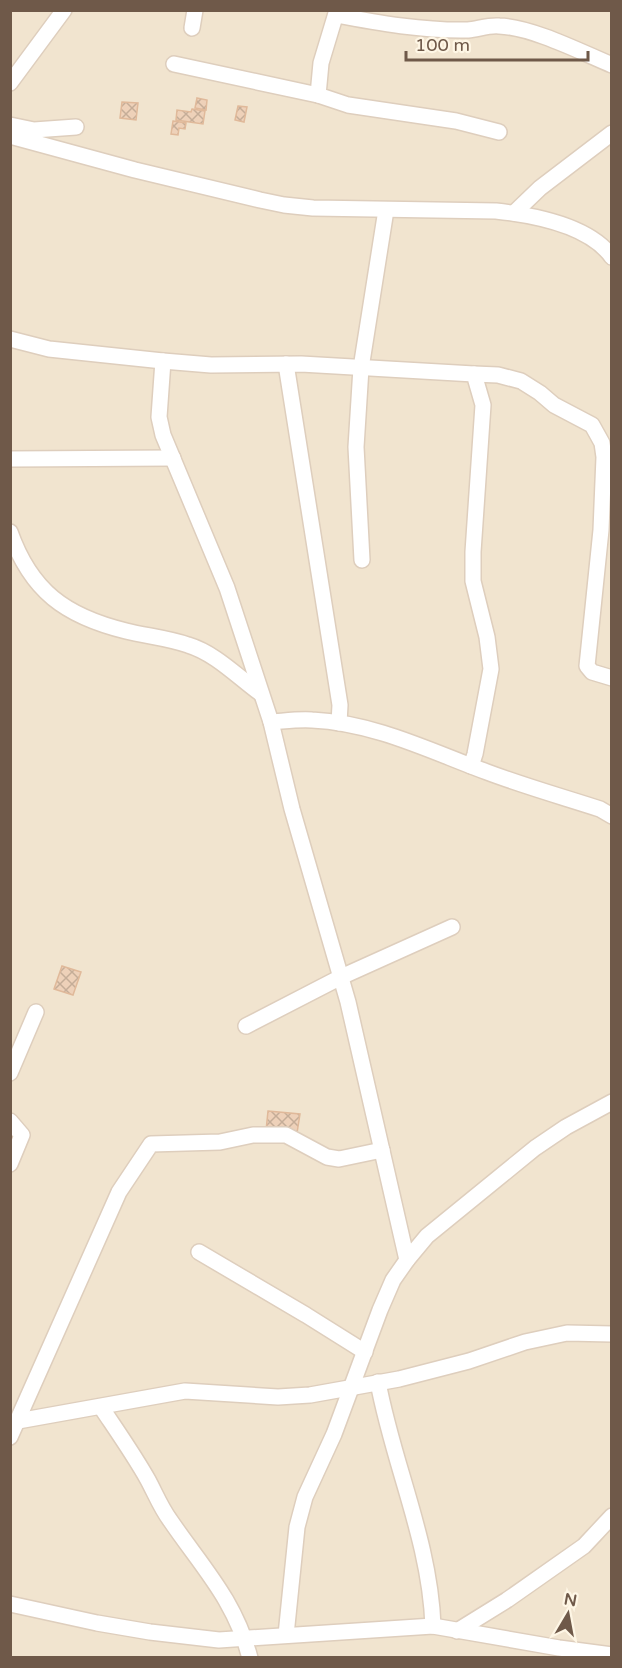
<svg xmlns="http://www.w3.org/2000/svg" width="622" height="1668" viewBox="0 0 622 1668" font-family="'Varela Round',sans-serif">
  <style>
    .residential { fill: #f1e4cf }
    .building { fill: url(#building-cross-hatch); stroke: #e0b99a; stroke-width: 1.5 }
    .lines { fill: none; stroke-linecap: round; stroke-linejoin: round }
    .minor-casing { stroke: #decebd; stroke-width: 18 }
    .minor { stroke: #fff; stroke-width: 15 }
  </style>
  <defs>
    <pattern id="building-cross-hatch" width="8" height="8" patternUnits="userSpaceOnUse" patternTransform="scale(1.5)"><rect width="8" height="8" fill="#eed1b9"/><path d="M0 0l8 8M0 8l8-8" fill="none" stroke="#c5ad98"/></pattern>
  </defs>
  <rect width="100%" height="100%" fill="#faf2e0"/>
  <!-- residential -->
  <rect class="residential" x="11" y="11" width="600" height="1646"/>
  <!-- building -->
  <g class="building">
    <path d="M197,98l10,2 -1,10 -11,-2z"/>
    <path d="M122,102l16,1 -2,17 -16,-2z"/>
    <path d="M238,106l9,1 -3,15 -9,-2z"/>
    <path d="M192,109l13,2 -2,13 -27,-4 1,-10 14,2z"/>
    <path d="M173,121l13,2 -1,6 -6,-1 -1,7 -7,-1z"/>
    <path d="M62,966l19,6 -8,23 -19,-6z"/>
    <path d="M268,1111l32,3 -3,19 -31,-2z"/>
  </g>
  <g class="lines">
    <defs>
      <g id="minor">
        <path d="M337,10l-16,53 -3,32 30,10 108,16 43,11"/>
        <path d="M336,15c42,8 88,16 132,15 10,-1 21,-5 31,-4 33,1 82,26 113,39"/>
        <path d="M192,28l3,-18"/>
        <path d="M174,64l144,31"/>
        <path d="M10,83l54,-73"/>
        <path d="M10,125l24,5 42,-3"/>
        <path d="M10,136l125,34 125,30 24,5 29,3 183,3c37,4 93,14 116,46"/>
        <path d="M514,213l26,-25 72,-55"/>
        <path d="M10,339l39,10 114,12 48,4 90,-1 173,10 9,31 -10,147v29l14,56 4,32 -16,85 -4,12"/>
        <path d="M163,361l-4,56 4,18 64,153 44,134 21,87 56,193 59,258"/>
        <path d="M286,364l54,341 -1,18"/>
        <path d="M474,374l24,1 23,6 19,12 14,12 38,20 10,18 2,14 -3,73 -14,136 5,6 20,6"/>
        <path d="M10,459l163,-1"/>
        <path d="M10,532c21,59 55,84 116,99 20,5 42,7 62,14 27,8 50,32 72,48"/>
        <path d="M362,560l-6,-113 5,-79 25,-158"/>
        <path d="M271,722c14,-1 28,-3 41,-2 63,3 118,31 175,52 37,14 76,25 113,37l12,7"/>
        <path d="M246,1026l95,-49 111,-50"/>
        <path d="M10,1073l26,-61"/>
        <path d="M10,1121l12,14 -12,29"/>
        <path d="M199,1252l107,63 59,37"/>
        <path d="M378,1382c15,82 52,159 55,244"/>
        <path d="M101,1407c16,24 33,48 47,73 7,13 13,28 22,40 32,47 65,80 80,138"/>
        <path d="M18,1421l167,-30 93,6 32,-2 89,-16 70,-18 56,-19 42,-9 45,1"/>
        <path d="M10,1437l109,-245 32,-48 69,-2 33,-7h33l41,22 12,2 43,-9"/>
        <path d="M10,1604l87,19 53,9 69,8 214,-14 126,22 53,7"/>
        <path d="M457,1631l50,-31 77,-54 28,-30"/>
        <path d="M286,1635l11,-108 8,-30 29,-63 46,-124 13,-30 14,-20 20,-24 108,-88 31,-21 46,-25"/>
      </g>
    </defs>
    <!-- minor casing -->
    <use href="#minor" class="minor-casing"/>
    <!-- minor -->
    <use href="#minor" class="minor"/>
  </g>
  <!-- border -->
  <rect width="622" height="1668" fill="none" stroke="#6f5949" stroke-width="24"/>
  <!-- north arrow -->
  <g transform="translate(568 1614) rotate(10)" stroke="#fef6e5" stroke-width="4.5" paint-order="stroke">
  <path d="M0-4.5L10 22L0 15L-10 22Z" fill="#6f5949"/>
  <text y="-9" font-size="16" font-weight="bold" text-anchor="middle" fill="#6f5949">N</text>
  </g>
  <!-- scale -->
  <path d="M406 51v9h182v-9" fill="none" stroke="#6f5949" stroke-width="3"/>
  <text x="415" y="51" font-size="18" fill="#6f5949" stroke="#fef6e5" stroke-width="4.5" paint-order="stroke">100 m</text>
</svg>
